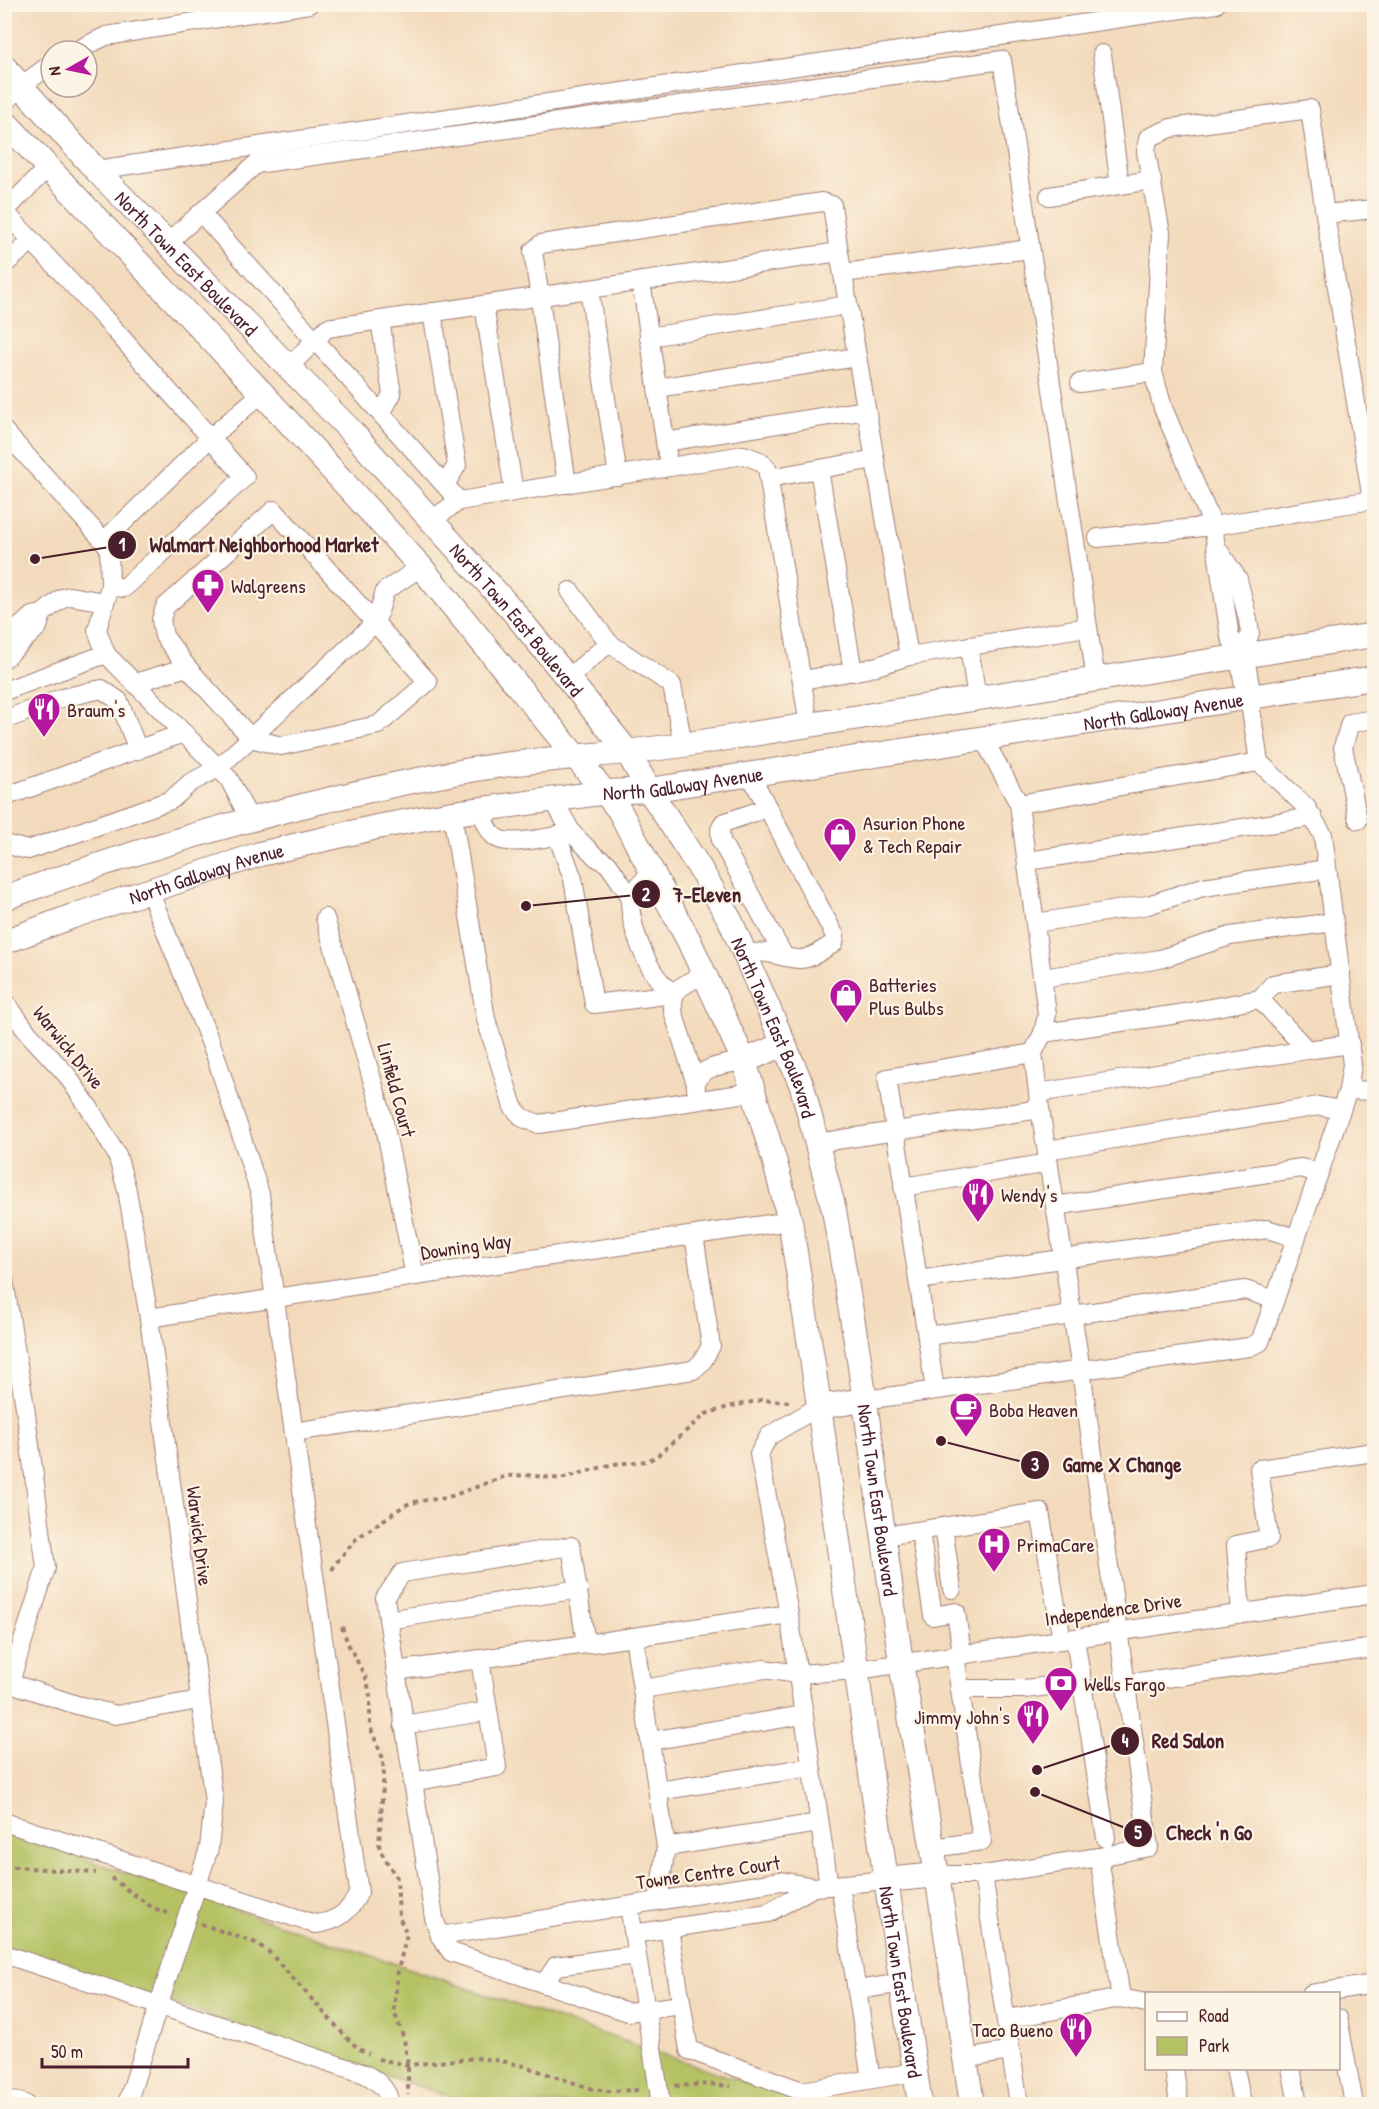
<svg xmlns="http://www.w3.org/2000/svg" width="1379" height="2109" viewBox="0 0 1379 2109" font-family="'Patrick Hand',sans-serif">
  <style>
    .green { fill: #b4c264; stroke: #7f7048; stroke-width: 1.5 }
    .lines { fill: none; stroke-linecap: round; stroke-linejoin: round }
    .minor-casing { stroke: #9e7c74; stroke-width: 20 }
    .major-casing { stroke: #9e7c74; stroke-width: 26 }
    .path { stroke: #9e7c74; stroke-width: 4; stroke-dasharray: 4.5 4.5; stroke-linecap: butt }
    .minor { stroke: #fff; stroke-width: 18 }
    .major { stroke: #fff; stroke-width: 24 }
    .labels { text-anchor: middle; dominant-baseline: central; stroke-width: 4.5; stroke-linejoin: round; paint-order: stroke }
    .street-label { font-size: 20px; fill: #4a1f2b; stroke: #fcf5e5 }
    .poi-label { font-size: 20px; fill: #4a1f2b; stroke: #fcf5e5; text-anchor: start }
    .leader { fill: none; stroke: #4a1f2b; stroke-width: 2 }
    .callout-dot { fill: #4a1f2b; stroke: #fcf5e5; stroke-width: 2 }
    .mark-label { font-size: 18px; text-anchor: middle; font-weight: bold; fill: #fff }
    .callout-label { font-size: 21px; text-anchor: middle; font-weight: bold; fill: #4a1f2b; stroke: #fcf5e5; stroke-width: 4.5; stroke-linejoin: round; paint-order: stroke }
  </style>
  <rect width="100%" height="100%" fill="#fcf5e5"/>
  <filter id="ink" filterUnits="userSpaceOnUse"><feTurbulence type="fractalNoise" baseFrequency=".0167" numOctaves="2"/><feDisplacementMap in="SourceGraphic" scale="12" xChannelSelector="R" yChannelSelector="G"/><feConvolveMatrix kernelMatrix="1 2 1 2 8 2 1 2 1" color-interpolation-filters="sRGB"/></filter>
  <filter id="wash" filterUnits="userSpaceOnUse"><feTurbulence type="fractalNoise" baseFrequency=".008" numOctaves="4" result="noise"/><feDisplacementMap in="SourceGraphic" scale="24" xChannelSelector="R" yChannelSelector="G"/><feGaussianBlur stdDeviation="1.35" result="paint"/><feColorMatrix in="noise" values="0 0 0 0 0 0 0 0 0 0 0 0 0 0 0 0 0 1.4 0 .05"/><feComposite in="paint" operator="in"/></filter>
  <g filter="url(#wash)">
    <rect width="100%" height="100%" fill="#f3dabc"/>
    <!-- green -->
    <path class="green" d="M5,1832l805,272h-339l-466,-157z"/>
  </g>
  <g filter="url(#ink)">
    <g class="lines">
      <defs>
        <g id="minor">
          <path d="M75,51l31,-15 203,-32"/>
          <path d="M1102,54l18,131"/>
          <path d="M4,104l17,-18 30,-22"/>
          <path d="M96,170l1120,-166"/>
          <path d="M1049,196l103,-16"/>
          <path d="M4,212l44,-45"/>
          <path d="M5,212l99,106 141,159 -121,111 -14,-2"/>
          <path d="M201,213l258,288 285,-46 16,6 7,7 42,257"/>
          <path d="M1325,214l49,-5"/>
          <path d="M167,243l89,-79 746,-104 94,620"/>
          <path d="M4,265l28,-24"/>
          <path d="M843,273l187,-24"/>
          <path d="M641,281l26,173"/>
          <path d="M589,289l29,187"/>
          <path d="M484,305l30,187"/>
          <path d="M432,312l25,153 -12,20"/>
          <path d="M380,320l12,74 -11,20"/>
          <path d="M649,337l199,-32"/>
          <path d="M289,367l38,-39 512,-76 70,404"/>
          <path d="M1080,383l73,-11"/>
          <path d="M657,388l200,-31"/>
          <path d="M4,431l105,116 1,39 -13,44 9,24"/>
          <path d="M665,442l201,-32"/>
          <path d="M819,469l34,203"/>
          <path d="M769,478l106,-19"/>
          <path d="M567,484l-34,-233 8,-7 281,-42 10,3 7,47"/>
          <path d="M274,510l154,172 -50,43 -97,21 -30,-8 -64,-71 -23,-31 -3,-16 4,-13z"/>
          <path d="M430,521l29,-20"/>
          <path d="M1098,538l115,-12 159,-26 -47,-286 -15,-105 -139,19 -23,10 -2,14 15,81 -8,139 10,36 50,118 17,111 12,20"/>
          <path d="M104,541l106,-103 52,-45"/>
          <path d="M1219,551l19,28 10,41 2,13 -8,24"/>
          <path d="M570,591l39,52 63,42 11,60"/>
          <path d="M4,641l28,-25 10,-2 20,-16 8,-2 35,6"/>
          <path d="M969,646l8,53"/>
          <path d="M4,659l34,-32 4,-13"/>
          <path d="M567,679l42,-36"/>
          <path d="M802,680l65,-11 42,-13 178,-29"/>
          <path d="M135,683l52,-16"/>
          <path d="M4,691l102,-37 123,125 21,41"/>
          <path d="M4,720l58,-22 40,-9 17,12 19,49"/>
          <path d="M4,797l180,-64"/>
          <path d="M554,801l18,32 24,24 12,7 22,32"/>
          <path d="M1019,804l240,-42"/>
          <path d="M767,808l-44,15 -3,7 1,11 63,115"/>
          <path d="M480,809c4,8 7,20 13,26 11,14 58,1 74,-1"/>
          <path d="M452,813l34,206 27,88 10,11 16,6 215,-32"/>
          <path d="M1358,820l-15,-73 7,-24 24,-4"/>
          <path d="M557,835l16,44 21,125 80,-10"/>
          <path d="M4,844l24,6 143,-50 19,-17 28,-15 158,-146 9,-31 36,-24"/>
          <path d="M1028,861l285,-44"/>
          <path d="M652,871l-22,25c-1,30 18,81 44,98"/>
          <path d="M325,918l58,199 32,159"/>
          <path d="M1036,923l112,-18 55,-18 124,-18"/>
          <path d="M745,956c19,-9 34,2 53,3 12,1 26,-10 36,-16l1,-7 -85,-162"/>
          <path d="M1341,974l-68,10 -13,15 47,51 43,-6"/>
          <path d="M1043,978l117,-19 70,-23 104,-14"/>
          <path d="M4,1000l24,33 38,41 24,35 27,46 10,35 22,128 65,484 -5,46 -82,256"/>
          <path d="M1043,1033l129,-18 88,-16"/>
          <path d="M695,1081l-22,-70v-10l3,-11 28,-17"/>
          <path d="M696,1089c-3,-23 31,-25 48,-28"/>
          <path d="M1348,1090l26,1"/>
          <path d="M1038,1093l269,-43"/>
          <path d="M1040,1109l41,261 68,477 -50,10"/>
          <path d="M817,1143l223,-34 -7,-56 10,-20 4,-19 -28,-210 -36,-66"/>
          <path d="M1047,1150l272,-44 22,4"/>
          <path d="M903,1187l146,-24"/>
          <path d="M1055,1206l246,-38 18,5"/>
          <path d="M4,1280l21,127 21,161 -36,114"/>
          <path d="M918,1280l349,-51 29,9"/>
          <path d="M149,1318l266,-42 375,-55"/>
          <path d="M927,1336l318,-46 30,10"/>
          <path d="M935,1390l-48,-312 146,-25"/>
          <path d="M865,1400l384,-53 11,-5 81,-232 7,-20 4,-25 -29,-230 -17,-28 -47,-45 -10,-65"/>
          <path d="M294,1432l399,-62 9,-8 9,-16 -17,-111"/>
          <path d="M943,1527l9,62"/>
          <path d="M920,1531l13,85 23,-4 6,42"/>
          <path d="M884,1536l156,-24 22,128"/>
          <path d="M1241,1613l-5,-68 33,-7 -10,-69 115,-17"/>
          <path d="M789,1614l-30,-160 10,-18 49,-29"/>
          <path d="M388,1620l191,-31"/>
          <path d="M634,1637l8,52"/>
          <path d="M1075,1638l31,200"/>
          <path d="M395,1671l191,-27"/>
          <path d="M4,1681l73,24 39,10 83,-15"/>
          <path d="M1125,1684l249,-36"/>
          <path d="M961,1689h63l36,-4 21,-13"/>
          <path d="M403,1725l85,-14"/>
          <path d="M650,1741l153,-26"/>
          <path d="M412,1782l85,-15 -17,-108"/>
          <path d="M658,1791l153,-24"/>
          <path d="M4,1822l311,102c22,-2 35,-12 44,-32l-99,-698 -45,-140 -66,-164"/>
          <path d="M666,1847l153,-24"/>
          <path d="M933,1848l49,-7 -27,-186"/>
          <path d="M937,1875h46l116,-18 22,141 25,5"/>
          <path d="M983,1875l36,229"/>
          <path d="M840,1885l31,194"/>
          <path d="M829,1886l-40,-272 -203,30 -15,-98 -169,27 -17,25 49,320 6,18 341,-55 33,6 72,-7"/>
          <path d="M658,1901l8,-54 -24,-158 122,-20 34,5 59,-4 517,-76"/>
          <path d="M629,1906l32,198"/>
          <path d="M669,1929l20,121 113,41 113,-19"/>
          <path d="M633,1934l135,-21 46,-26"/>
          <path d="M440,1936l11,16 177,60 53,-7"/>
          <path d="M4,1954l361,120c13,7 23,15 25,30"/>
          <path d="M544,1984l12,-18 80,-11"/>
          <path d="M857,1990l45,-7"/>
          <path d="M1311,1994l63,-10"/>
          <path d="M1338,2018l16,86"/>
          <path d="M1007,2019l114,-21"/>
          <path d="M965,2059l45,-8"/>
          <path d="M1174,2068l5,36"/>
          <path d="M1235,2068l7,36"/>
          <path d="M1291,2068l7,36"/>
          <path d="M4,2098l21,6"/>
        </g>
        <g id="major">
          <path id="s1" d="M4,67l92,103 256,262 160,178 115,141 22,39 50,77 31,53 72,166 32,124 25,149 42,304 36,212 35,229"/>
          <path id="s2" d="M4,121l258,272 159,174 198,243 70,131 55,120 31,102 15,58 23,143 73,516 34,224"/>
          <path d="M1242,657l7,40"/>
          <path d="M4,898c146,-53 297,-97 450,-125 76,-15 153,-17 229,-28l691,-110"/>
          <path id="s3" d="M4,942l69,-26 187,-62 117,-27 70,-13 160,-22 42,-2 725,-112"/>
          <path d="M744,1061l40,-17"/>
          <path d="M818,1407l47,-7"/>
          <path d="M886,1880l51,-5"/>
        </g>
      </defs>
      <!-- minor casing -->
      <use href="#minor" class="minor-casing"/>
      <!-- major casing -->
      <use href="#major" class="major-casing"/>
      <!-- path -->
      <g class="path">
        <path d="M332,1570l4,-7 20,-24 49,-34 14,-4 27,-3 60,-22 20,-1 35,4 52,-15 35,-3 10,-6 48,-41 22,-7 33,-7 30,2"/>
        <path d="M342,1627l6,17 19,36 3,16v31l12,29 2,14 -5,75 2,7 16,26 2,39 8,17 -9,36 -4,41 10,28 4,26v30"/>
        <path d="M4,1866l92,7"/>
        <path d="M111,1878l42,30 18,6"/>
        <path d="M201,1924l55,19 13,9 79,87 11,10 10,5"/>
        <path d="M378,2059l30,6 68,-7 26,3 22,5 65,22 18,3 34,-1"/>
        <path d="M675,2086l34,-2 22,2"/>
      </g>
      <!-- minor -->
      <use href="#minor" class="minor"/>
      <!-- major -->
      <use href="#major" class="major"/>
    </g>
  </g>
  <!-- icons -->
  <defs>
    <symbol id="pharmacy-pin" viewBox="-11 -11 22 30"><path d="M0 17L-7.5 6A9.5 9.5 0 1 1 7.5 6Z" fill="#b5179e" stroke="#fcf5e5"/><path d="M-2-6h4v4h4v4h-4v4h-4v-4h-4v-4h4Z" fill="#fff"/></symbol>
    <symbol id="restaurant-pin" viewBox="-11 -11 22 30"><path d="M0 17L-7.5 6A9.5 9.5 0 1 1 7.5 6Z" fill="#b5179e" stroke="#fcf5e5"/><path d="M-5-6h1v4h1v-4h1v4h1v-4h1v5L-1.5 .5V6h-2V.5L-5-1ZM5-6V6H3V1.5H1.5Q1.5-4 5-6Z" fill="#fff"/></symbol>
    <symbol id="shop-pin" viewBox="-11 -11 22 30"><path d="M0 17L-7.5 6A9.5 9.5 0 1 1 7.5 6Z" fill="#b5179e" stroke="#fcf5e5"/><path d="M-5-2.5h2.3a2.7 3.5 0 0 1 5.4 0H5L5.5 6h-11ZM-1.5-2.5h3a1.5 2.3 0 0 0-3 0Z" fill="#fff"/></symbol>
    <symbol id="cafe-pin" viewBox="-11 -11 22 30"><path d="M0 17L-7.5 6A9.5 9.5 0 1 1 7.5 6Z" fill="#b5179e" stroke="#fcf5e5"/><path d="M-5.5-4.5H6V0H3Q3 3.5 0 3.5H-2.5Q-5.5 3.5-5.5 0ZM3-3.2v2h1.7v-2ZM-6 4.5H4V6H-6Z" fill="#fff"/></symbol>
    <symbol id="hospital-pin" viewBox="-11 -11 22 30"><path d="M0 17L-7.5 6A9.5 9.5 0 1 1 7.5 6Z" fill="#b5179e" stroke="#fcf5e5"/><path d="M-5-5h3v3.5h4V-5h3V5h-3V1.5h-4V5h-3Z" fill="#fff"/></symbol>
    <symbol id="bank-pin" viewBox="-11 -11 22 30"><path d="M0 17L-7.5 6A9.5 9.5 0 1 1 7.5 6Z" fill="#b5179e" stroke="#fcf5e5"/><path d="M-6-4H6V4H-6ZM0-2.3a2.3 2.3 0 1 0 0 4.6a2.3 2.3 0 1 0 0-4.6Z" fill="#fff"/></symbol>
  </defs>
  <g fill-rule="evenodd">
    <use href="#pharmacy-pin" x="189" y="566" width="38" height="52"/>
    <use href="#restaurant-pin" x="25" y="690" width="38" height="52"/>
    <use href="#shop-pin" x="821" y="815" width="38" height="52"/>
    <use href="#shop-pin" x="827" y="976" width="38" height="52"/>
    <use href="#restaurant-pin" x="959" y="1175" width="38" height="52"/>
    <use href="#cafe-pin" x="947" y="1390" width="38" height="52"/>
    <use href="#hospital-pin" x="975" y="1525" width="38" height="52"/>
    <use href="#bank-pin" x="1042" y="1664" width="38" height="52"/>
    <use href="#restaurant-pin" x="1014" y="1697" width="38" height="52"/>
    <use href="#restaurant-pin" x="1057" y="2010" width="38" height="52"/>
  </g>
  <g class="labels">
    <!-- street labels -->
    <g class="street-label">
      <text stroke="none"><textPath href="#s1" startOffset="268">North Town East Boulevard</textPath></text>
      <text stroke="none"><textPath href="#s1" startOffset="754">North Town East Boulevard</textPath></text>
      <text stroke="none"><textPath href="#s3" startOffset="1186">North Galloway Avenue</textPath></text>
      <text stroke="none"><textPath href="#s3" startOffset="700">North Galloway Avenue</textPath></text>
      <text stroke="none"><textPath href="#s3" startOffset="214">North Galloway Avenue</textPath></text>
      <text stroke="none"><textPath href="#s1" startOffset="1240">North Town East Boulevard</textPath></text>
      <text transform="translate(69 1047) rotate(51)">Warwick Drive</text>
      <text transform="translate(397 1090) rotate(75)">Linfield Court</text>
      <text transform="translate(466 1246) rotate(-8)">Downing Way</text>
      <text stroke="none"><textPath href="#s1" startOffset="1726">North Town East Boulevard</textPath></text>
      <text transform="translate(200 1536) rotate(83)">Warwick Drive</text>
      <text transform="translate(1113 1609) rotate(-8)">Independence Drive</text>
      <text transform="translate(708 1872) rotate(-8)">Towne Centre Court</text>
      <text stroke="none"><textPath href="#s2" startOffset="2140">North Town East Boulevard</textPath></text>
    </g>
    <!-- poi labels -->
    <g class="poi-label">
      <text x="231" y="585">Walgreens</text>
      <text x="67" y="709">Braum's</text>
      <text x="863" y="822">Asurion Phone<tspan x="863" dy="23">&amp; Tech Repair</tspan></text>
      <text x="869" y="984">Batteries<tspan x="869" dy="23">Plus Bulbs</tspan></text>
      <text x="1001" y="1194">Wendy's</text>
      <text x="989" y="1409">Boba Heaven</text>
      <text x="1017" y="1544">PrimaCare</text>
      <text x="1084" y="1683">Wells Fargo</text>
      <text x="1010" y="1716" text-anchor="end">Jimmy John's</text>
      <text x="1053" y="2029" text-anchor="end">Taco Bueno</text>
    </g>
  </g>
  <!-- callouts -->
  <path class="leader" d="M35 559L122 545M526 906L646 894M941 1441L1035 1465M1037 1770L1125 1741M1035 1792L1138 1833"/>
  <g class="callout-dot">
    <circle cx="35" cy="559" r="6"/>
    <circle cx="526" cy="906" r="6"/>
    <circle cx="941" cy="1441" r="6"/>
    <circle cx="1037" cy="1770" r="6"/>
    <circle cx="1035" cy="1792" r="6"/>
    <circle cx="122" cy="545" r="15"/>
    <circle cx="646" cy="894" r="15"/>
    <circle cx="1035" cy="1465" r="15"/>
    <circle cx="1125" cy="1741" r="15"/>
    <circle cx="1138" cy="1833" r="15"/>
  </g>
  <g class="mark-label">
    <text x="122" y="551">1</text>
    <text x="646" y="901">2</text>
    <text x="1035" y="1471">3</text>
    <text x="1125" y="1747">4</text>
    <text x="1138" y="1839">5</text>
  </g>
  <g class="callout-label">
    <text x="264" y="552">Walmart Neighborhood Market</text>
    <text x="707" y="902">7-Eleven</text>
    <text x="1122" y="1472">Game X Change</text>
    <text x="1188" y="1748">Red Salon</text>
    <text x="1209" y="1840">Check 'n Go</text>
  </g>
  <!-- margin -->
  <rect width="1379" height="2109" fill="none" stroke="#fcf5e5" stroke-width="24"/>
  <!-- legend -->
  <rect x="1145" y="1992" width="195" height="78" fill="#fcf5e5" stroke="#b59f9b" stroke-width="1.5"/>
  <rect x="1157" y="2012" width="30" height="9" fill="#ffffff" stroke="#b59f9b" stroke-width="1.5"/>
  <text x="1199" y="2022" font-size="18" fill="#4a1f2b">Road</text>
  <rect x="1157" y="2037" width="30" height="18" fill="#b4c264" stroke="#b59f9b" stroke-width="1.5"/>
  <text x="1199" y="2052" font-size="18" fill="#4a1f2b">Park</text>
  <!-- north arrow -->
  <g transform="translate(69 69) rotate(261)"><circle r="28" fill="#fcf5e5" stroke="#b59f9b" stroke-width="1.5"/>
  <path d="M0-4.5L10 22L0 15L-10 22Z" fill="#b5179e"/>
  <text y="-9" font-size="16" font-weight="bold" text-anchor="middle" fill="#4a1f2b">N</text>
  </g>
  <!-- scale -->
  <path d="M42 2058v9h146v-9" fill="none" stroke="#4a1f2b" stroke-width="3"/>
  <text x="51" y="2058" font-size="18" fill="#4a1f2b" stroke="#fcf5e5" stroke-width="4.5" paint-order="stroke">50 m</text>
</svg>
